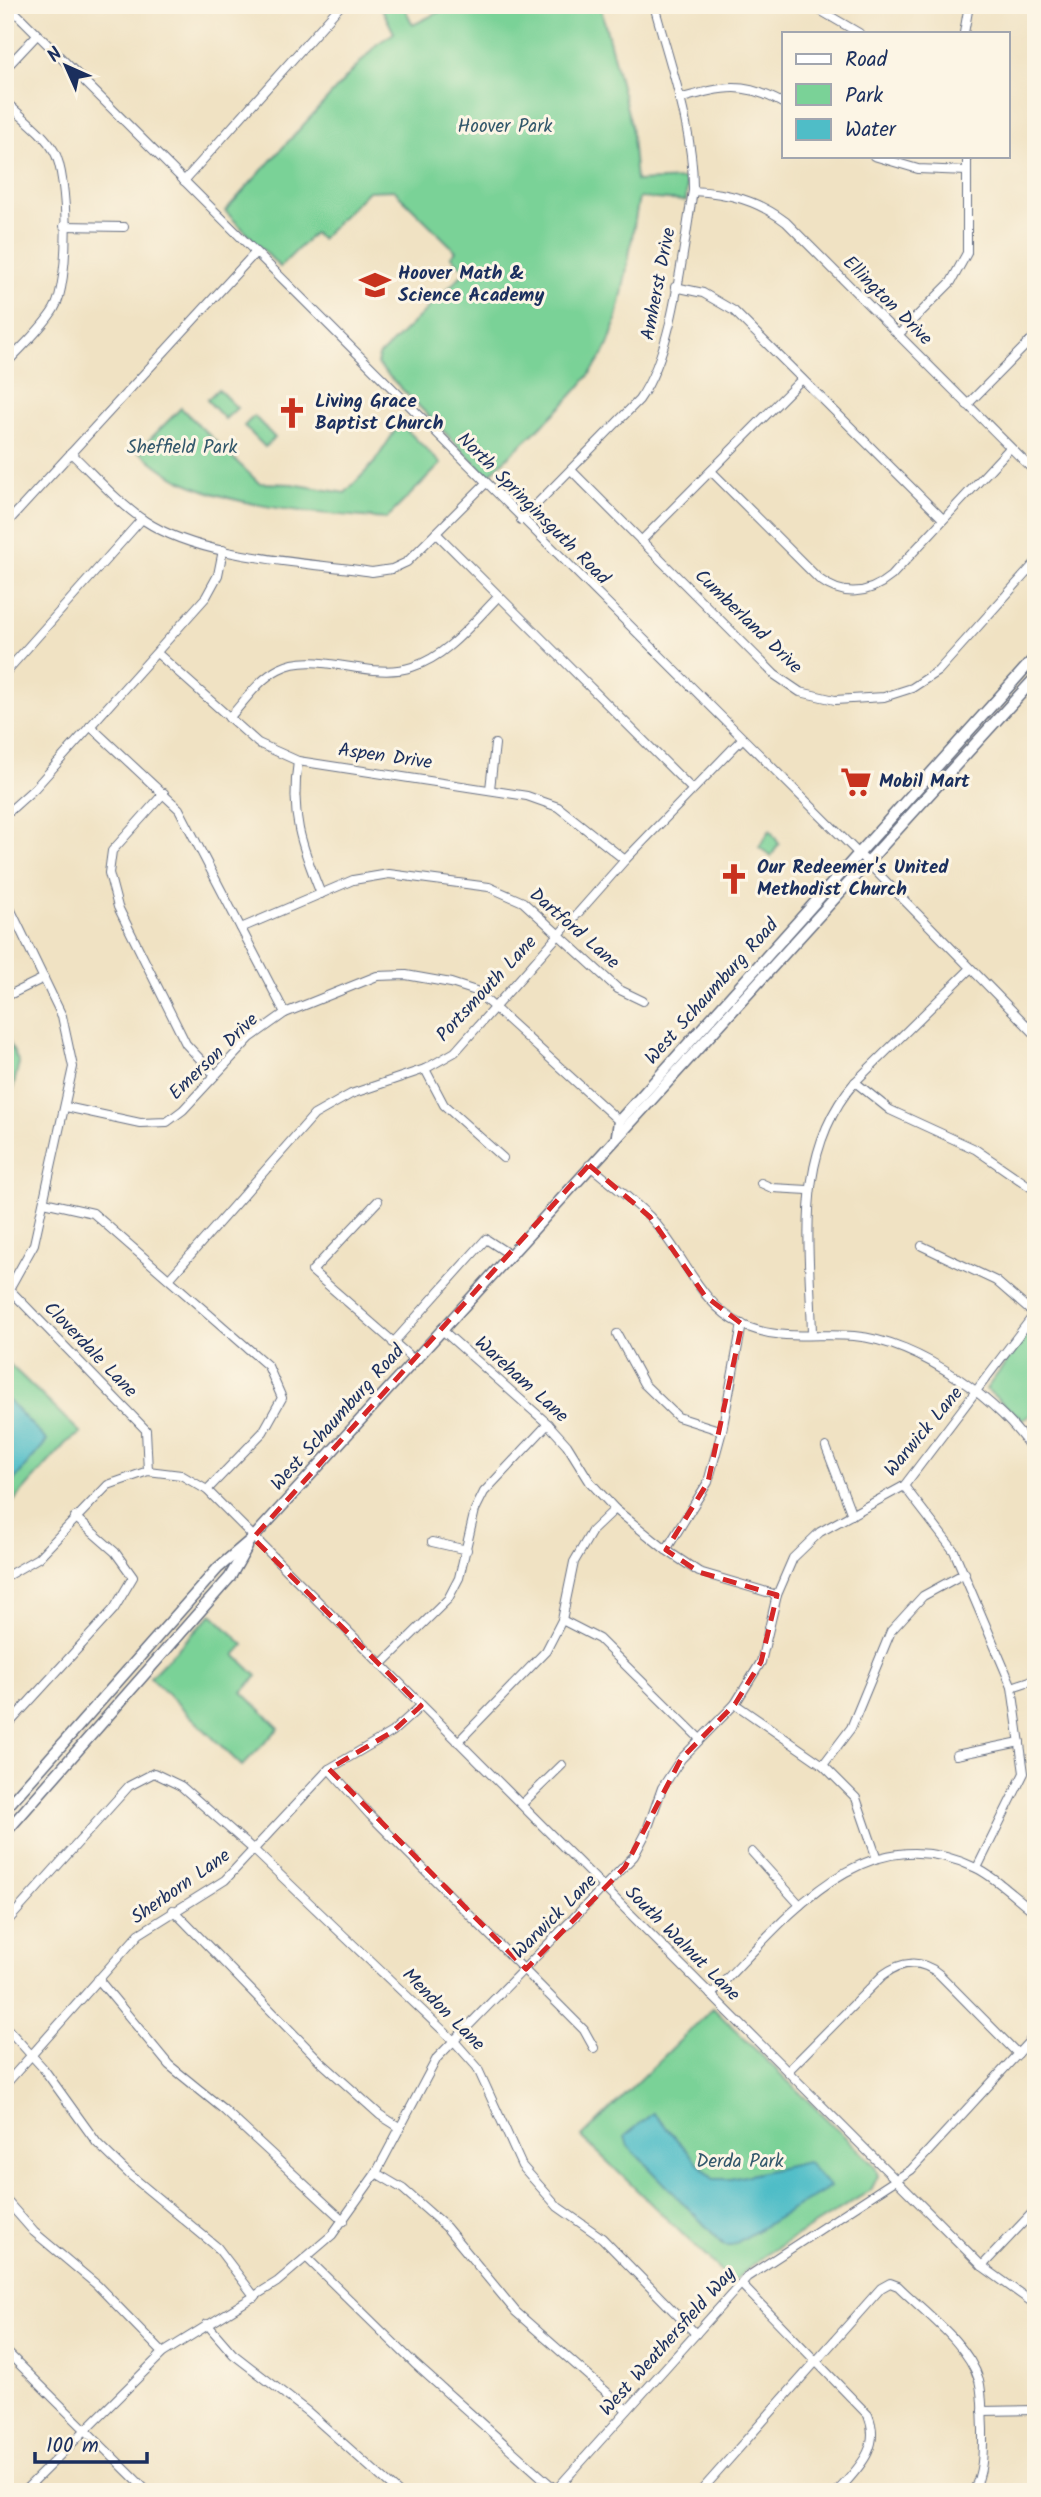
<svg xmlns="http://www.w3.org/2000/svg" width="1041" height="2497" viewBox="0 0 1041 2497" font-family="Kalam,sans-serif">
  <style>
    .green { fill: #7ad297; stroke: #4a807a; stroke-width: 2 }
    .water { fill: #4fbdc7; stroke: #357692; stroke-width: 2 }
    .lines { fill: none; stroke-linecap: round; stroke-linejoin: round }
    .minor-casing { stroke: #666e81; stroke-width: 10 }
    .major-casing { stroke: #666e81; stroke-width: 13 }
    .minor { stroke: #fff; stroke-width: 8 }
    .major { stroke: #fff; stroke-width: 10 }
    .marked { fill: none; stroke: #d62828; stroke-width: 5; stroke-dasharray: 14 9; stroke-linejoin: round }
    .labels { text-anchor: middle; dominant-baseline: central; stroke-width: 6; stroke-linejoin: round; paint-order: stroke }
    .park-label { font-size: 19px; fill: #33586c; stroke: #fcf5e5 }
    .poi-label { font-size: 19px; font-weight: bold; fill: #1b2f5e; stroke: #fcf5e5; text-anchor: start }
    .street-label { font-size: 19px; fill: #1b2f5e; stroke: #fcf5e5 }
  </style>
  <rect width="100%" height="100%" fill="#fcf5e5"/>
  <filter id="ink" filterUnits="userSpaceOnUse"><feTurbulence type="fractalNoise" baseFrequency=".0143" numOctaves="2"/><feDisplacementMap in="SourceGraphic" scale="14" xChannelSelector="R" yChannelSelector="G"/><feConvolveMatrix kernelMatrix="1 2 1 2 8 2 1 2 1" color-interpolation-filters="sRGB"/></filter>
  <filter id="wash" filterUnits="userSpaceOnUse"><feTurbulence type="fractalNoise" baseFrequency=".00686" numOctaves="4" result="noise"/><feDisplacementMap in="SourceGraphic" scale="28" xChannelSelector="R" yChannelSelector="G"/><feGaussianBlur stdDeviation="1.57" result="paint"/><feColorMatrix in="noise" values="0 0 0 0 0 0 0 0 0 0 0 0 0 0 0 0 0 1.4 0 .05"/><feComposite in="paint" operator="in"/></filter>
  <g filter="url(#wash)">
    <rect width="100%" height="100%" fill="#f0e2c3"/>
    <!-- green -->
    <g class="green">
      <path d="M380,5h23l10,20 40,-20h147l31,120 5,56 51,-2 -1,22 -47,-3c-8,38 -18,128 -36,157 -28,46 -77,83 -115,121l-111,-112 2,-8 87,-85 -15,-15 5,-5 -62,-61 -26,1 -47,48 -7,-6 -34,34 -55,-56 152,-167 17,-11z"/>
      <path d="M218,389l19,19 -12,11 -18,-19z"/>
      <path d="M181,408l78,75 33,1 53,9 29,-30 26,-40 41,41 -55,55c-68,-6 -146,-9 -208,-40 -14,-7 -27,-19 -40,-28z"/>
      <path d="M254,416l21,22 -10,9 -21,-21z"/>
      <path d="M770,830l9,14 -8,12 -12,-9z"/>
      <path d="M5,1033l14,30 -14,58z"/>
      <path d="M1036,1323v88l-13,9 -37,-31z"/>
      <path d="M5,1360l76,73 -15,10 -61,68z"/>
      <path d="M212,1614l32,31 -9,10 22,21 -15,16 37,36 -37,38 -92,-89z"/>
      <path d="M713,2008l162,158 3,10 -7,14 -107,66 -32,26 -150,-145z"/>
    </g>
    <!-- water -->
    <g class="water">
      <path d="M5,1397l42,44 -42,50z"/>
      <path d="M653,2113l60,66h18l76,-17 23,25 -99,59h-6l-97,-100 -3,-10z"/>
    </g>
  </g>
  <g filter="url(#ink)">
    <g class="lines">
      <defs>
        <g id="minor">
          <path d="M8,5l852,850 176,180"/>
          <path d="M811,5l48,28"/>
          <path d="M964,33l5,-28"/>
          <path d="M5,69l32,-34"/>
          <path d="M679,99c43,-12 64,-19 105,5"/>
          <path d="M5,101c15,15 38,31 49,50 15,25 16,132 0,158 -12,20 -33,38 -49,56"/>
          <path d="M874,156l44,13 49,2"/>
          <path d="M184,181l157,-176"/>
          <path d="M693,191c36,2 64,9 93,31l250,251"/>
          <path d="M64,226l60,1"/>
          <path d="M675,287l28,6 31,18 209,208"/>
          <path d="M898,335l53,-53 16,-29v-97"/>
          <path d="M967,405l69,-70"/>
          <path d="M71,453c23,22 47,50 74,68 57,38 160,41 227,51l20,-3 15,-7 78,-78"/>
          <path d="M571,470l204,205 25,17 35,8 49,-3 28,-9 26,-17 98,-109"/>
          <path d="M711,471l108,108c24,18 49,16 72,-3l119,-128"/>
          <path d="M521,520l118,-120c35,-49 43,-148 54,-209 1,-62 -23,-126 -39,-186"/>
          <path d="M5,525l250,-272"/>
          <path d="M436,533l256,256"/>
          <path d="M641,541l161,-162"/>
          <path d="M157,653l101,90 40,18 229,35 31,11 67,53"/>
          <path d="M5,673l137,-154"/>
          <path d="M229,718c15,-16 30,-39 50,-49 37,-20 90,12 133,-2 36,-11 61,-45 87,-71"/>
          <path d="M90,726l89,83 106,204"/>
          <path d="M298,761c-8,53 3,84 23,133"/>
          <path d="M490,789l5,-45"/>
          <path d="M164,793l-52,58 -3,22 9,34 68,137 28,30"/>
          <path d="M5,815l30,-27 171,-191 12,-22 5,-25"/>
          <path d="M5,898l57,118 11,51 -39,177 -25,45 137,141 2,41"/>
          <path d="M241,928l112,-48 36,-6 100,13 34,15 95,87 25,12"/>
          <path d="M5,997l39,-19"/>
          <path d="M425,1069l19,36 59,53"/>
          <path d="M855,1082l35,28 85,39 61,42"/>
          <path d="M66,1107l74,16 27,-1 16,-12 67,-72 35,-25 92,-37 29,-1 45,8 25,8 143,130"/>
          <path d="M589,1165c20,17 42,34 61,52 33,34 48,87 93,108 35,16 74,8 111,11 64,5 150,66 182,120"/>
          <path d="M761,1183l11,5 36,2"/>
          <path d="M378,1201l-66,70 102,89"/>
          <path d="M44,1202l49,11 175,153 14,32 -19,34 -56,58"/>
          <path d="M922,1246l74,35 38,33"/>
          <path d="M170,1278l144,-163 37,-21 74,-25 30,-17 170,-192 116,-120"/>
          <path d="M441,1329l107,95 19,21 23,37 25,27 51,41 33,22 78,23"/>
          <path d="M617,1334l27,50 34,33 44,14"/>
          <path d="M812,1334c-2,-88 -19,-180 43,-252l115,-113"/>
          <path d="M393,1343l93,-104 23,15"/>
          <path d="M826,1447l26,68"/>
          <path d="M904,1486l50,65 58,136 12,86 -47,95"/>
          <path d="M432,1542l35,8"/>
          <path d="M666,1550l42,-68 14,-51 20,-107"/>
          <path d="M5,1577l33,-19 70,-73 40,-14 33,4 26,15 759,760 16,16 54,39"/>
          <path d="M562,1620l37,19 101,100"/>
          <path d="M381,1665l67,-66 11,-21 16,-68 9,-18 64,-68"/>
          <path d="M1012,1687l24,-8"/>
          <path d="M735,1704l88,61 33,33 20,58"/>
          <path d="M5,1728l109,-119 19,-32 -18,-25 -40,-35"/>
          <path d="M458,1742l88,-91 16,-31 12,-58 18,-31 23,-22"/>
          <path d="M956,1755l64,-13"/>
          <path d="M823,1765l28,-37 40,-97 32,-35 42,-23"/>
          <path d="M329,1769l41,46 214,215 10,18"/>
          <path d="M522,1804l40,-39"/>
          <path d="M752,1852l48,53"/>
          <path d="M173,1910l148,152 59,53 19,12"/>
          <path d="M5,1924l124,-138 25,-13 27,13 74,65 199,190 23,26 45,99 36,41 44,31 94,96"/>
          <path d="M98,1979l71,86 54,44 121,112"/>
          <path d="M711,1995c72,-72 150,-183 265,-127 21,10 41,31 60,45"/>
          <path d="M5,2026l38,42 54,75 32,31 88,73 38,50"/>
          <path d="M788,2071l95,-96c18,-14 38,-16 56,-1l79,80"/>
          <path d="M5,2085l134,-151 86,-54 104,-111 63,-37 29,-26"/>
          <path d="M376,2173l27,16 43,38 70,85 111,98"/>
          <path d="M5,2199l29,33 63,53 66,68"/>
          <path d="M307,2258l108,106 141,126"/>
          <path d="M982,2266l54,-57"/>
          <path d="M741,2284l127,131c14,33 -11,54 -31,77"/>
          <path d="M207,2324l26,30 75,58 90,80"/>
          <path d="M5,2350l143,142"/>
          <path d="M982,2411l54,-1"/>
          <path d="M23,2492l140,-139 114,-71 55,-47 44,-62 61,-115 197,-202 12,-23 16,-45 19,-29 54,-55 26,-42 16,-67 16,-37 27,-26 84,-46 132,-174"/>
          <path d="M554,2492l193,-215 164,-107 125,-136"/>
          <path d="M700,2492l181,-204 9,-5 8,3c26,26 70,57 81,94 4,15 3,33 4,49 0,23 1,42 -10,63"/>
        </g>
        <g id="major">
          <path d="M617,1135l2,-14 417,-465"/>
          <path d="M5,1809l213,-241 35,-30 783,-861"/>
          <path d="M5,1833l225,-256 17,-30"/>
        </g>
      </defs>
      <!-- minor casing -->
      <use href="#minor" class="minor-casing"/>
      <!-- major casing -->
      <use href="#major" class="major-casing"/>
      <!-- minor -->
      <use href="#minor" class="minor"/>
      <!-- major -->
      <use href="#major" class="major"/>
    </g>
  </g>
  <!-- marked area -->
  <path class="marked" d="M589,1165l61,52 55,79 37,28 -34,158 -42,68 33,22 78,23 -16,67 -26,42 -54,55 -56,108 -99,102 -197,-200 63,-37 29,-26 -168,-168z"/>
  <!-- icons -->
  <defs>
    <symbol id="school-bare" viewBox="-9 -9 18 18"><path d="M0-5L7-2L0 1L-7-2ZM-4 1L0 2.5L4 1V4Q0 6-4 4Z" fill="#c8321e" stroke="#fcf5e5" stroke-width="2.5" paint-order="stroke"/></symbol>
    <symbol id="church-bare" viewBox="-9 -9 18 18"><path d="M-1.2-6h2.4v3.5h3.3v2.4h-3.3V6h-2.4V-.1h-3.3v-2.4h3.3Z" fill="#c8321e" stroke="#fcf5e5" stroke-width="2.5" paint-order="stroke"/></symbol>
    <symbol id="supermarket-bare" viewBox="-9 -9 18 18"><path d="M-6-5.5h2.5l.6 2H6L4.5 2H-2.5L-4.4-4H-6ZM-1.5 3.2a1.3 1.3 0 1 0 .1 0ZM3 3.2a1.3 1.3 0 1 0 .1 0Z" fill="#c8321e" stroke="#fcf5e5" stroke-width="2.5" paint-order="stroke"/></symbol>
  </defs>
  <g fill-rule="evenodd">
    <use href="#school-bare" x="353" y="263" width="44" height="44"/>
    <use href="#church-bare" x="270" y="391" width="44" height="44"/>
    <use href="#supermarket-bare" x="834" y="760" width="44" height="44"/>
    <use href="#church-bare" x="712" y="857" width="44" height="44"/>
  </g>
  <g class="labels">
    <!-- park labels -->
    <g class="park-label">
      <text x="505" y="127">Hoover Park</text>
      <text x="182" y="448">Sheffield Park</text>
      <text x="740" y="2162">Derda Park</text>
    </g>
    <!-- poi labels -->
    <g class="poi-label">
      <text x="398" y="274">Hoover Math &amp;<tspan x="398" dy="22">Science Academy</tspan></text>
      <text x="315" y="402">Living Grace<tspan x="315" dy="22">Baptist Church</tspan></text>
      <text x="879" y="782">Mobil Mart</text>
      <text x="757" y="868">Our Redeemer's United<tspan x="757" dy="22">Methodist Church</tspan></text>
    </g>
    <!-- street labels -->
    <g class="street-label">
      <text transform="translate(659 284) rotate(-79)">Amherst Drive</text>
      <text transform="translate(887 301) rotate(45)">Ellington Drive</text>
      <text transform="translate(533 509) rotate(45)">North Springinsguth Road</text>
      <text transform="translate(748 622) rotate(44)">Cumberland Drive</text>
      <text transform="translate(385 757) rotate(8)">Aspen Drive</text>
      <text transform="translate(574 929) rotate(41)">Dartford Lane</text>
      <text transform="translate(487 989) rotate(-47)">Portsmouth Lane</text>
      <text transform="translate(712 992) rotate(-48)">West Schaumburg Road</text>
      <text transform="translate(214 1057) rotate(-44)">Emerson Drive</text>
      <text transform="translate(90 1350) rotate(46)">Cloverdale Lane</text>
      <text transform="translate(521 1380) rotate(42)">Wareham Lane</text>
      <text transform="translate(338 1418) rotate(-48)">West Schaumburg Road</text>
      <text transform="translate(924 1432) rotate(-50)">Warwick Lane</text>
      <text transform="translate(181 1887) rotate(-35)">Sherborn Lane</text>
      <text transform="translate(555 1917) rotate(-45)">Warwick Lane</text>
      <text transform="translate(682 1944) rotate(45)">South Walnut Lane</text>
      <text transform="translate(443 2010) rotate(45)">Mendon Lane</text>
      <text transform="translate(668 2342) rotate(-48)">West Weathersfield Way</text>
    </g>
  </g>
  <!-- margin -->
  <rect width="1041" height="2497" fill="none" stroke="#fcf5e5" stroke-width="28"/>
  <!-- legend -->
  <rect x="782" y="32" width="228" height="126" fill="#fcf5e5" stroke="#a2a6af" stroke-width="2"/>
  <rect x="796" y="54" width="35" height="10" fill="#ffffff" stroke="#a2a6af" stroke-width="2"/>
  <text x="845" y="66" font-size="21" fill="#1b2f5e">Road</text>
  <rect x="796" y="84" width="35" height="21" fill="#7ad297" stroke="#a2a6af" stroke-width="2"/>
  <text x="845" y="102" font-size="21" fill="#1b2f5e">Park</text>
  <rect x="796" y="119" width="35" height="21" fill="#4fbdc7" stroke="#a2a6af" stroke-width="2"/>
  <text x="845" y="136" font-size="21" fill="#1b2f5e">Water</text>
  <!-- north arrow -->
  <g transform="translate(66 66) rotate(315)" stroke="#fcf5e5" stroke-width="5" paint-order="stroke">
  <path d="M0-5L12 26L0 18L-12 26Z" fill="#1b2f5e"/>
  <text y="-10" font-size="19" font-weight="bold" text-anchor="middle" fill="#1b2f5e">N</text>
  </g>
  <!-- scale -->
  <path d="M35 2452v10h112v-10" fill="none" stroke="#1b2f5e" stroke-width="3.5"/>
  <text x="46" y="2452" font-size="21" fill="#1b2f5e" stroke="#fcf5e5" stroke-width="5" paint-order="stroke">100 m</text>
</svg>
